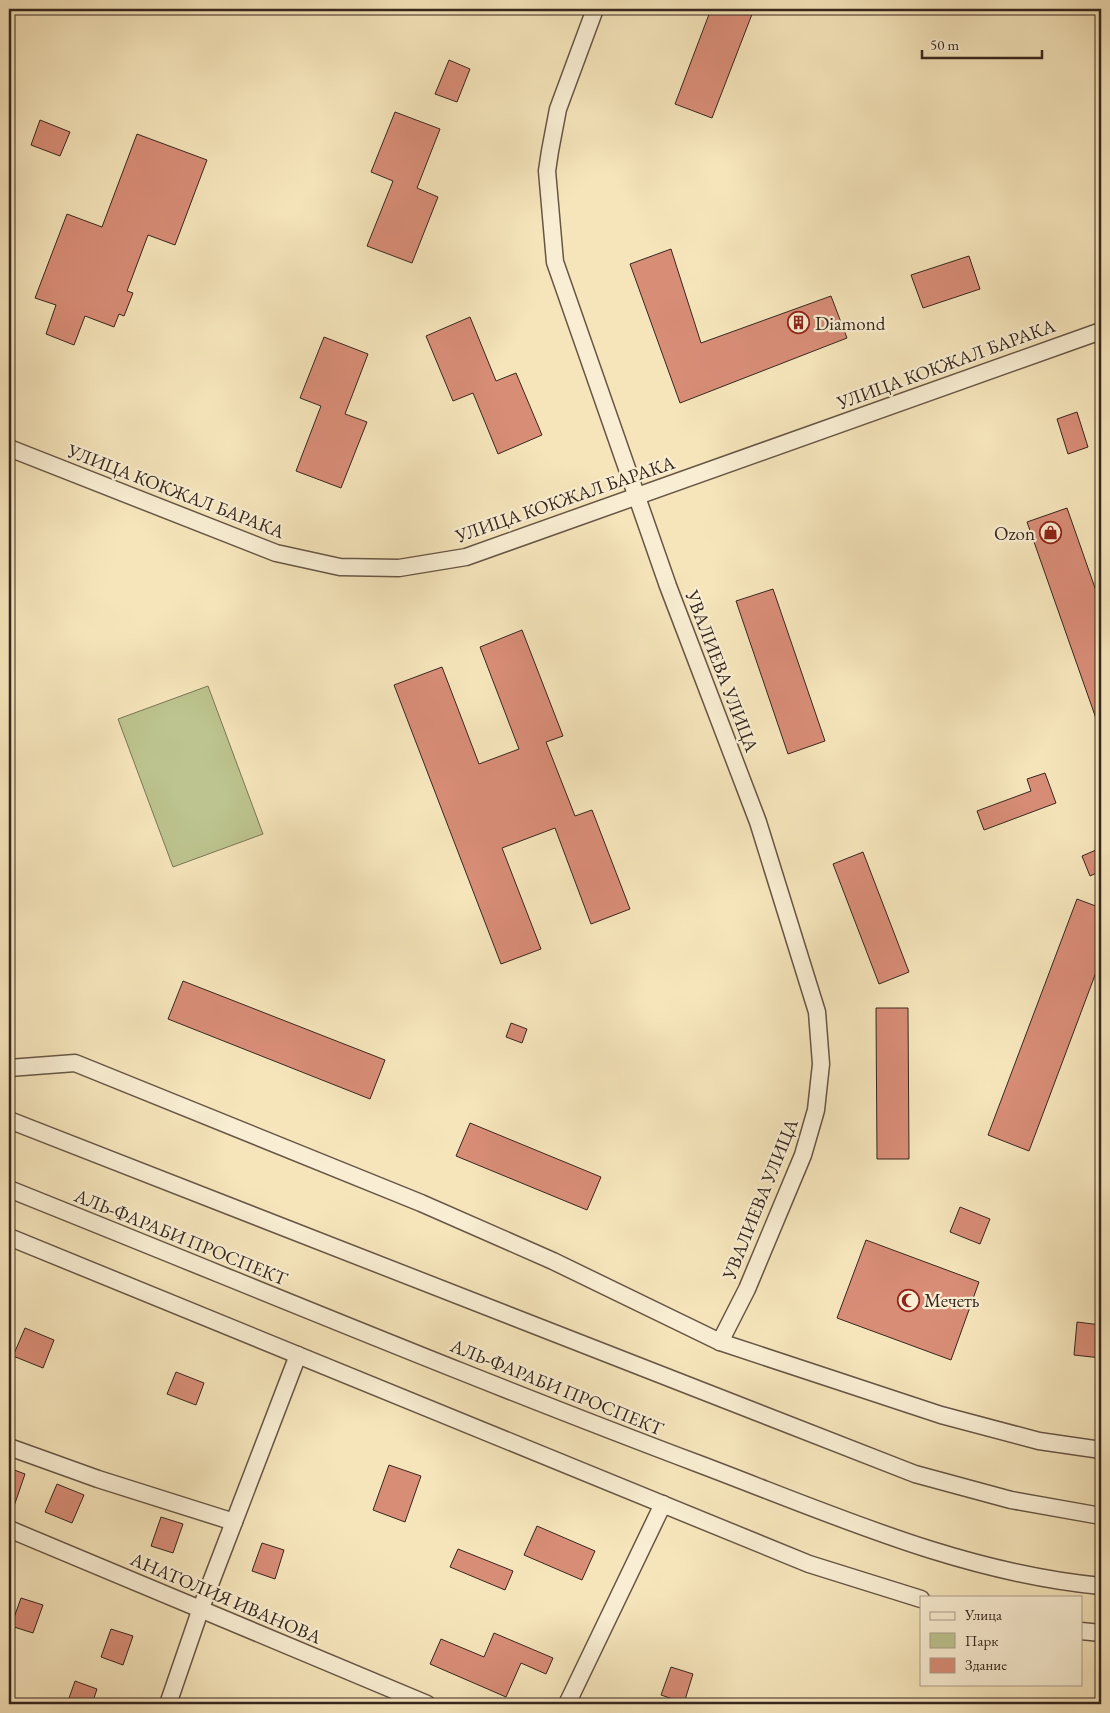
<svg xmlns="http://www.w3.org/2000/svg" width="1110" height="1713" viewBox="0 0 1110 1713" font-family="'EB Garamond',serif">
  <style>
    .green { fill: #bdc48f; stroke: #7a7656 }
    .building { fill: #d88d77; stroke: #37271e }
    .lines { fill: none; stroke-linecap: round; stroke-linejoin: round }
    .minor-casing { stroke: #675645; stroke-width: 19 }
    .minor { stroke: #f9eed3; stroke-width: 16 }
    .labels { text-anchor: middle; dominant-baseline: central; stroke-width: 4.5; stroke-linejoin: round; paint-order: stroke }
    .poi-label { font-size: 19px; fill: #37271e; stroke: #f9eed3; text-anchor: start }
    .street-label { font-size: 19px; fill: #37271e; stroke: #f9eed3 }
  </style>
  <rect width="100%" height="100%" fill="#f6e5bb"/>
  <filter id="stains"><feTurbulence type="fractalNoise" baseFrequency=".004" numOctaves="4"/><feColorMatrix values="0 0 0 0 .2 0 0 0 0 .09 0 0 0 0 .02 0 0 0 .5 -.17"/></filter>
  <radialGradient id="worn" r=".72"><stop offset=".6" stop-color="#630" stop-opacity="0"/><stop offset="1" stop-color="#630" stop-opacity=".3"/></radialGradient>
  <!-- green -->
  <path class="green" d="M208,686l55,148 -90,33 -55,-148z"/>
  <!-- building -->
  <g class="building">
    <path d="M711,9h43l-42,109 -37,-14z"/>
    <path d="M449,60l21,9 -13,33 -22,-8z"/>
    <path d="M395,112l45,17 -23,59 21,9 -26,66 -45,-17 26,-65 -22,-9z"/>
    <path d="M40,120l30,12 -10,24 -29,-11z"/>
    <path d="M137,134l70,26 -32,85 -27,-10 -21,56 6,2 -9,23 -5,-2 -5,13 -29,-11 -11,29 -28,-11 10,-29 -21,-7 32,-84 35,13z"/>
    <path d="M671,249l30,94 130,-47 16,42 -167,65 -50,-139z"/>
    <path d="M969,256l11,33 -57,19 -12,-33z"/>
    <path d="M470,317l26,64 20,-8 26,62 -44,19 -25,-61 -20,8 -27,-65z"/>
    <path d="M324,337l44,17 -23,60 22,8 -26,66 -45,-17 25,-65 -21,-8z"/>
    <path d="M1077,412l11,35 -20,7 -11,-35z"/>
    <path d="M1067,508l34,97v122h-2l-72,-205z"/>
    <path d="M773,589l52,152 -37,13 -52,-153z"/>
    <path d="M522,630l41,106 -17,6 29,74 17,-6 38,99 -39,15 -36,-96 -53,20 39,101 -40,15 -107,-279 48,-18 37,97 40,-15 -39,-102z"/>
    <path d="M1045,773l11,30 -72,27 -7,-19 54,-20 -4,-12z"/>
    <path d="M1096,850l5,12v9l-11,5 -8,-20z"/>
    <path d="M863,852l46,120 -30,12 -46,-120z"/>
    <path d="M1077,899l24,9v51l-72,192 -41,-16z"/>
    <path d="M183,981l202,79 -15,39 -202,-80z"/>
    <path d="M876,1008h32l1,151h-32z"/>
    <path d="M511,1023l16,6 -5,14 -16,-6z"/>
    <path d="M470,1123l131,54 -14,33 -131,-54z"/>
    <path d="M960,1207l30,12 -10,25 -30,-12z"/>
    <path d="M866,1240l113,42 -28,78 -114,-42z"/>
    <path d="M1077,1322l24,3v33l-27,-3z"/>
    <path d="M25,1328l29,12 -11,28 -30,-12z"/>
    <path d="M176,1372l28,11 -8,22 -29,-11z"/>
    <path d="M389,1465l32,11 -16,46 -32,-12z"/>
    <path d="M9,1468l16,6 -14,41h-2z"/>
    <path d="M57,1484l27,11 -12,28 -27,-11z"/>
    <path d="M161,1517l22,7 -10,29 -22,-7z"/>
    <path d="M537,1526l58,25 -13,29 -58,-25z"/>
    <path d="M262,1543l22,7 -9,29 -23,-8z"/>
    <path d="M458,1549l55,22 -8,19 -55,-23z"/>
    <path d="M21,1598l22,7 -10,28 -22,-7z"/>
    <path d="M111,1629l22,7 -10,29 -22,-8z"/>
    <path d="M494,1633l59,25 -7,16 -25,-11 -15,34 -76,-33 11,-25 43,18z"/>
    <path d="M671,1667l22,7 -9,29 -23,-8z"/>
    <path d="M75,1681l22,8 -5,15h-25z"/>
  </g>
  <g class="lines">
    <defs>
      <g id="minor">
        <path d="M595,9l-37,100 -8,42 -3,20 8,91 113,324 90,236 59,190 4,52 -5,46 -13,45 -56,134 -27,53"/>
        <path d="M9,448l267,105 64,14 59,1 67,-11 635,-226"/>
        <path d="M9,1068l66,-5 346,140 132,58 167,81 221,73 98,26 62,9"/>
        <path d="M9,1120l906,354 96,26 90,16"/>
        <path d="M9,1189c230,92 459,188 690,275 130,49 262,109 402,122"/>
        <path d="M9,1237l800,327 112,35"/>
        <path d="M9,1447l89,32 136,43"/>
        <path d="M9,1529l418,175"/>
        <path d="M1081,1631l20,2"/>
        <path d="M168,1704l33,-96 97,-253"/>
        <path d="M567,1704l96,-200"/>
      </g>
    </defs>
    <!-- minor casing -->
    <use href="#minor" class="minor-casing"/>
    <!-- minor -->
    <use href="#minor" class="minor"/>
  </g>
  <!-- icons -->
  <defs>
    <symbol id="building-ring" viewBox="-11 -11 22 22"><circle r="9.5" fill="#f9eed3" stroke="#8f2418" stroke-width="1.5"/><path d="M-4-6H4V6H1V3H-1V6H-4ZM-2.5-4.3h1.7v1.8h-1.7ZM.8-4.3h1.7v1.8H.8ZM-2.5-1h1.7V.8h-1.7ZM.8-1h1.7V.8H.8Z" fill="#8f2418"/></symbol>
    <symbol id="shop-ring" viewBox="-11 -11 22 22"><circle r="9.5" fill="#f9eed3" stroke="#8f2418" stroke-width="1.5"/><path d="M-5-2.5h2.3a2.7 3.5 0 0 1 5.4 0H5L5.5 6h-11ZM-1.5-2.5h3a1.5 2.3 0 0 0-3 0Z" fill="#8f2418"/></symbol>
    <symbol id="mosque-ring" viewBox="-11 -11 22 22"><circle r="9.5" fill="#f9eed3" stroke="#8f2418" stroke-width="1.5"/><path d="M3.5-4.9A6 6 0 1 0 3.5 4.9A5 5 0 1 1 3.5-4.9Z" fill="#8f2418"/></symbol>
  </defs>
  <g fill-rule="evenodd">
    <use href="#building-ring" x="786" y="310" width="25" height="25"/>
    <use href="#shop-ring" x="1038" y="520" width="25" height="25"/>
    <use href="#mosque-ring" x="896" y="1288" width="25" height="25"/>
  </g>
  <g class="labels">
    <!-- poi labels -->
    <g class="poi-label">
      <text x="815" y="323">Diamond</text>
      <text x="1035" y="533" text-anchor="end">Ozon</text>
      <text x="924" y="1300">Мечеть</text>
    </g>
    <!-- street labels -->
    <g class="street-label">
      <text transform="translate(946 364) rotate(-20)">УЛИЦА КОКЖАЛ БАРАКА</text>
      <text transform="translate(176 491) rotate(21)">УЛИЦА КОКЖАЛ БАРАКА</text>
      <text transform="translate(565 499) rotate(-19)">УЛИЦА КОКЖАЛ БАРАКА</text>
      <text transform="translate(722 671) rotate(69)">УВАЛИЕВА УЛИЦА</text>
      <text transform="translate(760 1199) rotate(-68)">УВАЛИЕВА УЛИЦА</text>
      <text transform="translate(181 1237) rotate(22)">АЛЬ-ФАРАБИ ПРОСПЕКТ</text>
      <text transform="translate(557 1387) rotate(22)">АЛЬ-ФАРАБИ ПРОСПЕКТ</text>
      <text transform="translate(226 1598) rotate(23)">АНАТОЛИЯ ИВАНОВА</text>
    </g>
  </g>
  <!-- margin -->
  <rect width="1110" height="1713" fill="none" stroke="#f6e5bb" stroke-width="30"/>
  <rect x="10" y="10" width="1090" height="1693" fill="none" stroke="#37271e" stroke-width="2.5"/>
  <rect x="15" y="15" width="1080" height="1683" fill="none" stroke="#37271e"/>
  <!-- legend -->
  <rect x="920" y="1596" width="162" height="90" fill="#f9eed3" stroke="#ab9e8b"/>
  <rect x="930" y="1612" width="25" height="8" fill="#f9eed3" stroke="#ab9e8b"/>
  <text x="965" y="1620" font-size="15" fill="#37271e">Улица</text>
  <rect x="930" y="1633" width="25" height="15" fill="#bdc48f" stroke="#ab9e8b"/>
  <text x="965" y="1646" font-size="15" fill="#37271e">Парк</text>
  <rect x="930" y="1658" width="25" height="15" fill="#d88d77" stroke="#ab9e8b"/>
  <text x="965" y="1670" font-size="15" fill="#37271e">Здание</text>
  <!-- scale -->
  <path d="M922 50v8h120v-8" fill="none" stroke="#37271e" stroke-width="2.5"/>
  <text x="930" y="50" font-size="15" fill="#37271e" stroke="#f9eed3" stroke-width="4" paint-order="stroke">50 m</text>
  <rect width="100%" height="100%" filter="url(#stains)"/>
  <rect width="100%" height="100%" fill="url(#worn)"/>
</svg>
